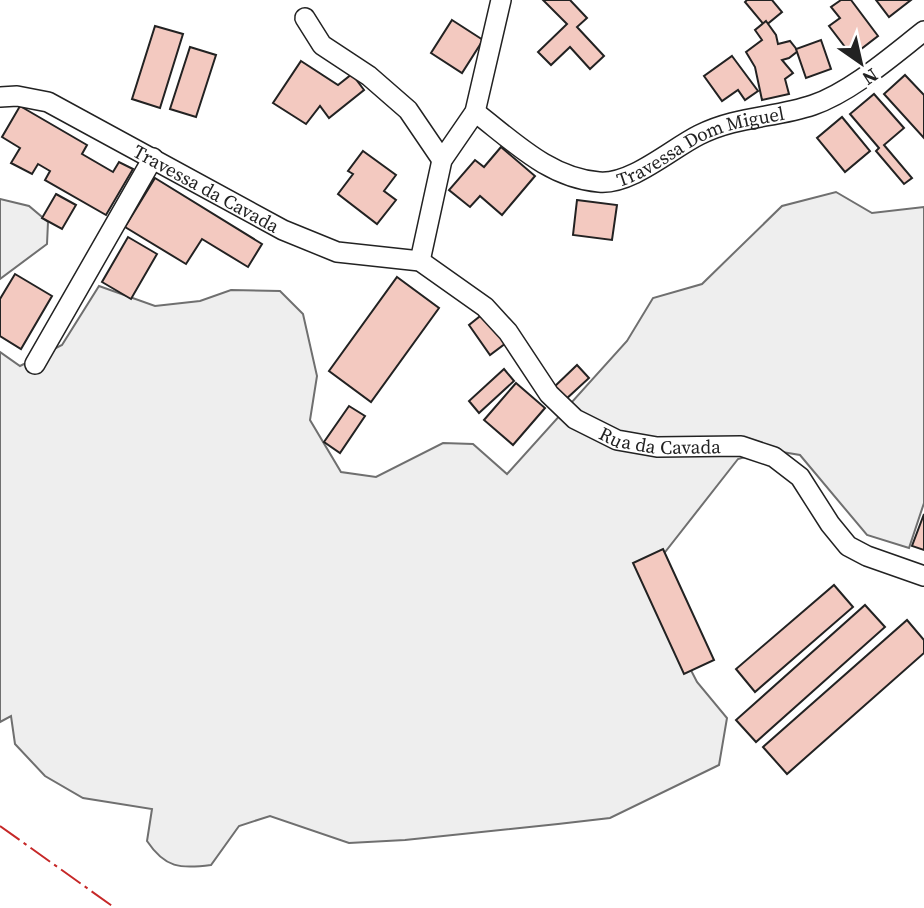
<svg xmlns="http://www.w3.org/2000/svg" width="924" height="908" viewBox="0 0 924 908" font-family="'Source Serif 4',serif">
  <style>
    .green { fill: #eee; stroke: #6f6f6f; stroke-width: 2 }
    .building { fill: #f3c9c0; stroke: #222; stroke-width: 2 }
    .lines { fill: none; stroke-linecap: round; stroke-linejoin: round }
    .minor-casing { stroke: #222; stroke-width: 22 }
    .minor { stroke: #fff; stroke-width: 19 }
    .power { stroke: #c62828; stroke-width: 2; stroke-dasharray: 24 5 3.5 5; stroke-linecap: butt }
    .labels { text-anchor: middle; dominant-baseline: central; stroke-width: 5; stroke-linejoin: round; paint-order: stroke }
    .street-label { font-size: 19px; fill: #222; stroke: #fff }
  </style>
  <rect width="100%" height="100%" fill="#fff"/>
  <!-- green -->
  <g class="green">
    <path d="M836,192l36,21 52,-6v296l-15,45 -42,-13 -67,-80 -30,-5 -32,9 -94,120 53,103 30,36 -8,47 -109,53 -52,6 -153,16 -56,3 -79,-27 -31,10 -28,39c-31,4 -46,3 -64,-24l5,-32 -69,-11 -38,-22 -30,-32 -4,-28 -11,6v-370l20,14 42,-21 37,-59 56,20 45,-5 31,-11 49,1 23,23 14,62 -7,44 31,52 35,5 67,-34 30,1 34,30 120,-133 26,-43 49,-14 80,-78z"/>
    <path d="M0,199l29,7 19,16 -1,22 -47,35z"/>
  </g>
  <!-- building -->
  <g class="building">
    <path d="M543,0h27l17,18 -10,9 27,29 -14,13 -20,-22 -19,18 -13,-13 29,-28z"/>
    <path d="M747,0h25l10,12 -17,14 -20,-24z"/>
    <path d="M841,0h10l27,36 -26,20 -23,-30 11,-8 -9,-11z"/>
    <path d="M876,0h35l-22,17z"/>
    <path d="M452,20l31,20 -21,33 -31,-20z"/>
    <path d="M766,21l10,14 2,9 12,-3 8,10 -9,7 -7,2 11,13 -8,6 4,15 -27,6 -7,-33 -9,-15 16,-12 -7,-10z"/>
    <path d="M155,26l28,8 -23,74 -28,-9z"/>
    <path d="M821,40l10,29 -25,9 -10,-29z"/>
    <path d="M190,47l26,8 -20,62 -26,-8z"/>
    <path d="M732,56l26,35 -13,9 -7,-10 -16,11 -18,-25z"/>
    <path d="M301,61l37,24 14,-11 12,16 -35,28 -9,-12 -14,18 -33,-21z"/>
    <path d="M905,75l19,20v43l-40,-44z"/>
    <path d="M874,94l30,34 -20,17 28,33 -8,6 -28,-33 3,-3 -29,-34z"/>
    <path d="M20,106l67,39 -5,9 31,18 6,-10 14,7 -27,46 -61,-35 5,-9 -12,-7 -6,10 -21,-11 9,-15 -18,-11z"/>
    <path d="M842,117l28,34 -25,21 -28,-34z"/>
    <path d="M501,147l34,29 -33,39 -22,-19 -10,11 -21,-17 26,-30 9,7z"/>
    <path d="M363,151l33,24 -12,16 12,9 -19,24 -39,-30 15,-20 -5,-3z"/>
    <path d="M155,178l107,66 -14,23 -46,-28 -16,25 -61,-37z"/>
    <path d="M56,194l20,11 -14,24 -20,-11z"/>
    <path d="M577,200l40,5 -5,35 -39,-5z"/>
    <path d="M128,237l29,17 -26,45 -29,-17z"/>
    <path d="M15,274l37,22 -31,53 -21,-13v-37z"/>
    <path d="M397,277l42,31 -68,94 -42,-31z"/>
    <path d="M484,313l22,30 -16,12 -21,-30z"/>
    <path d="M577,365l12,13 -24,22 -12,-12z"/>
    <path d="M504,369l10,12 -35,32 -10,-12z"/>
    <path d="M516,383l29,25 -32,37 -29,-25z"/>
    <path d="M349,406l16,10 -25,37 -16,-11z"/>
    <path d="M924,514v36l-12,-4z"/>
    <path d="M663,549l51,111 -30,14 -51,-111z"/>
    <path d="M834,585l19,22 -98,85 -19,-23z"/>
    <path d="M865,605l20,22 -129,115 -20,-22z"/>
    <path d="M907,620l17,20v13l-137,121 -24,-27z"/>
  </g>
  <g class="lines">
    <defs>
      <g id="minor">
        <path d="M305,18l17,27 47,31 39,34 34,50"/>
        <path id="s1" d="M0,97l17,-1 31,6 235,128 54,22 83,9 65,46 23,25 41,62 26,25 42,21 40,7 84,-1 33,11 26,20 30,47 18,22 19,10 57,20"/>
        <path id="s2" d="M475,112c38,29 74,66 124,70 32,3 72,-33 100,-47 37,-19 76,-17 114,-30 38,-13 79,-49 111,-74"/>
        <path d="M420,261l22,-101 33,-48 26,-112"/>
        <path d="M35,364l118,-206"/>
      </g>
    </defs>
    <!-- minor casing -->
    <use href="#minor" class="minor-casing"/>
    <!-- minor -->
    <use href="#minor" class="minor"/>
    <!-- power -->
    <path class="power" d="M0,826l115,82"/>
  </g>
  <g class="labels">
    <!-- street labels -->
    <g class="street-label">
      <text stroke="none"><textPath href="#s2" startOffset="254">Travessa Dom Miguel</textPath></text>
      <text stroke="none"><textPath href="#s1" startOffset="229">Travessa da Cavada</textPath></text>
      <text stroke="none"><textPath href="#s1" startOffset="772">Rua da Cavada</textPath></text>
    </g>
  </g>
  <!-- north arrow -->
  <g transform="translate(861 63) rotate(146)" stroke="#ffffff" stroke-width="5" paint-order="stroke">
  <path d="M0-5L12 26L0 18L-12 26Z" fill="#222222"/>
  <text y="-10" font-size="19" font-weight="bold" text-anchor="middle" fill="#222222">N</text>
  </g>
</svg>
